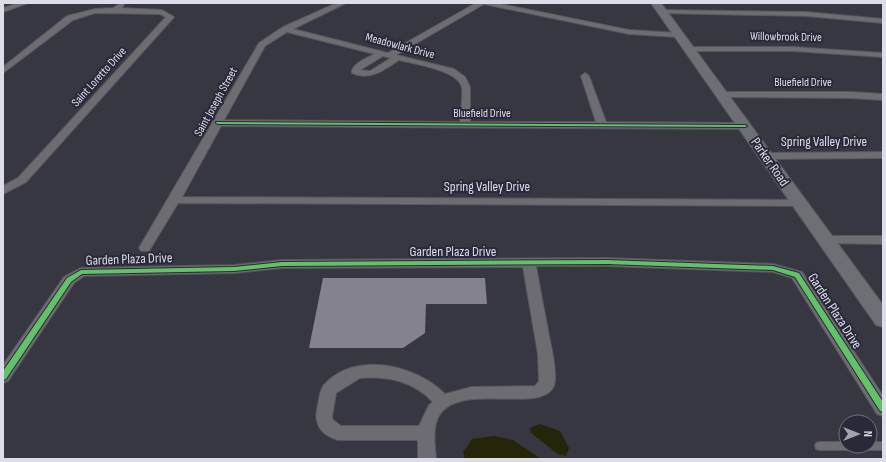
<svg xmlns="http://www.w3.org/2000/svg" width="886" height="462" viewBox="0 0 886 462" font-family="'Sofia Sans Condensed',sans-serif">
  <style>
    .water { fill: #242509 }
    .building { fill: #84838d }
    .lines { fill: none; stroke-linecap: round; stroke-linejoin: round }
    .lane-casing { stroke: #56565e; stroke-width: 2 }
    .street-casing { stroke: #56565e; stroke-width: 2 }
    .secondary-casing { stroke: #56565e; stroke-width: 2 }
    .lane { fill: #6d6d71; fill-rule: evenodd }
    .street { fill: #6d6d71; fill-rule: evenodd }
    .secondary { fill: #6e6e75; fill-rule: evenodd }
    .cycleway-casing { stroke: #2a293a; stroke-width: 2 }
    .cycleway { fill: #61c268; fill-rule: evenodd }
    .labels { text-anchor: middle; dominant-baseline: central; stroke-width: 4; stroke-linejoin: round; paint-order: stroke }
    .far-street-label { font-size: 12px; fill: #dddde9; stroke: #2a293a }
    .street-label { font-size: 14px; fill: #dddde9; stroke: #2a293a }
  </style>
  <rect width="100%" height="100%" fill="#373741"/>
  <!-- water -->
  <g class="water">
    <path d="M540,424l20,7 9,17 -3,8 -8,-2 -27,-21 -1,-5z"/>
    <path d="M494,436l19,4 28,19h-76l-2,-7 9,-13z"/>
  </g>
  <!-- building -->
  <path class="building" d="M323,278h162l2,26h-61l-1,29 -22,15h-94z"/>
  <g class="lines">
    <defs>
      <path id="lane" d="M819,442h27v4h24v-4h13v8h-64l-3,-1 -1,-3 1,-3z"/>
      <g id="street">
        <path d="M18,3h10l-25,9v-4z"/>
        <path d="M121,3l3,2 -3,3 41,2 12,7 -148,165 -23,12v-8l15,-8 148,-161 -6,-3 -65,-1 -22,7 -70,53v-6l64,-51 28,-7 18,-1z"/>
        <path d="M337,3h9l-53,26 95,24 88,-50h20l133,27 49,3 4,2 -4,2 -49,-3 -145,-30 -88,51 58,14 11,8 5,10v35h126l-15,-46 4,-3 4,3 17,46 139,1 5,3 -5,3 -524,-3 -39,71 617,3 6,3 -6,3 -621,-3 -29,48h-8l-2,-3 120,-205 24,-16zM287,32l88,22c-8,4 -24,10 -23,19 18,8 32,-3 47,-13 15,4 60,10 63,28 1,10 -1,23 -2,34l-236,-2 41,-74zM383,56l8,2 -21,13 -10,-1z"/>
        <path d="M662,10l144,2 77,7v4l-77,-7 -146,-3v-2z"/>
        <path d="M686,47h107l90,6v4l-90,-6h-104l-4,-2z"/>
        <path d="M722,92h129l32,2v6l-32,-2 -132,-1 -1,-2z"/>
        <path d="M883,152v6l-117,1 -5,-3 5,-3z"/>
        <path d="M826,236h57v8l-61,-1 -2,-3 2,-3z"/>
        <path d="M607,258l166,6 29,8 81,124v20l-6,-2 -85,-136 -19,-6 -166,-6h-71c4,24 9,47 13,70 3,14 7,31 6,45 -5,40 -105,-7 -119,42 -3,11 -1,24 0,36h-18v-19h-80c-16,-5 -24,-14 -21,-31 2,-7 2,-18 7,-24 31,-35 92,-20 121,9l27,-7 63,-1 4,-5 -1,-27 -15,-87 -241,1 -48,5 -150,3 -10,7 -66,98 -5,2v-18l61,-88 17,-9 153,-3 48,-5zM360,378c28,-2 53,3 73,24l-4,3 -10,21h-78l-8,-6 -1,-3 4,-24z"/>
      </g>
      <path id="secondary" d="M651,3h10l222,302v22l-7,-2z"/>
    </defs>
    <!-- lane casing -->
    <use href="#lane" class="lane-casing"/>
    <!-- street casing -->
    <use href="#street" class="street-casing"/>
    <!-- secondary casing -->
    <use href="#secondary" class="secondary-casing"/>
    <!-- lane -->
    <use href="#lane" class="lane"/>
    <!-- street -->
    <use href="#street" class="street"/>
    <!-- secondary -->
    <use href="#secondary" class="secondary"/>
    <defs>
      <g id="cycleway">
        <path d="M216,122l529,3 2,1 -2,1 -527,-3 -2,-1z"/>
        <path d="M607,260l166,6 26,7 84,129v10l-3,-1 -85,-134 -22,-7 -166,-6 -325,2 -48,5 -152,3 -11,8 -65,97 -3,1v-9l64,-93 14,-8 153,-3 48,-5z"/>
      </g>
    </defs>
    <!-- cycleway casing -->
    <use href="#cycleway" class="cycleway-casing"/>
    <!-- cycleway -->
    <use href="#cycleway" class="cycleway"/>
  </g>
  <g class="labels">
    <!-- far-street labels -->
    <g class="far-street-label">
      <text transform="translate(786 37) rotate(1)">Willowbrook Drive</text>
      <text transform="translate(400 46) rotate(15)">Meadowlark Drive</text>
      <text transform="translate(99 77) rotate(-48)">Saint Loretto Drive</text>
      <text x="803" y="82">Bluefield Drive</text>
      <text transform="translate(216 102) rotate(-61)">Saint Joseph Street</text>
      <text x="482" y="113">Bluefield Drive</text>
    </g>
    <!-- street labels -->
    <g class="street-label">
      <text x="824" y="141">Spring Valley Drive</text>
      <text transform="translate(770 162) rotate(55)">Parker Road</text>
      <text x="487" y="186">Spring Valley Drive</text>
      <text x="453" y="251">Garden Plaza Drive</text>
      <text transform="translate(129 259) rotate(-2)">Garden Plaza Drive</text>
      <text transform="translate(835 311) rotate(57)">Garden Plaza Drive</text>
    </g>
  </g>
  <!-- border -->
  <rect width="886" height="462" fill="none" stroke="#dddde9" stroke-width="8"/>
  <!-- north arrow -->
  <g transform="translate(858 434) rotate(90)"><circle r="19" fill="#2a293a" stroke="#727180"/>
  <path d="M0-3L7 15L0 10L-7 15Z" fill="#a3a3ae"/>
  <text y="-6" font-size="11" font-weight="bold" text-anchor="middle" fill="#dddde9">N</text>
  </g>
</svg>
